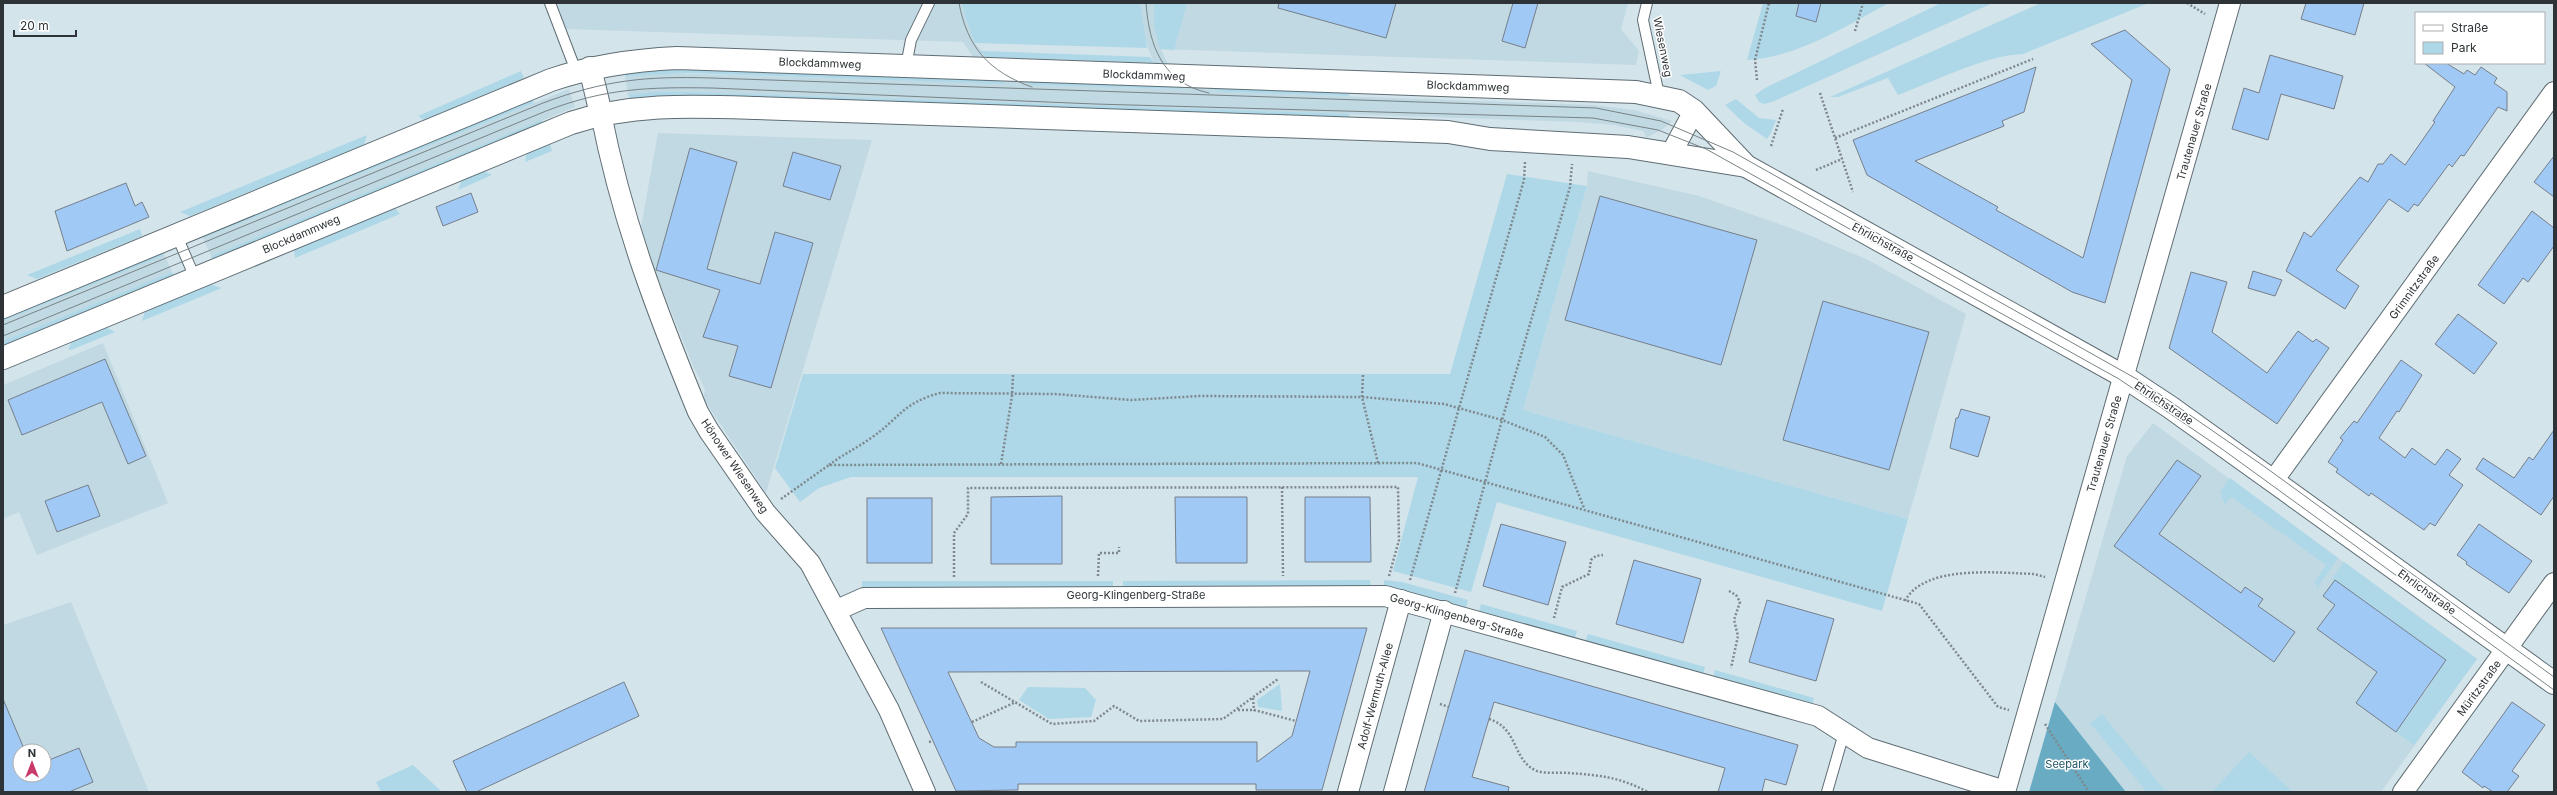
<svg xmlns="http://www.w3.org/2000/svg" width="2557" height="795" viewBox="0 0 2557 795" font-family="Inter,sans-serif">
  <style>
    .built { fill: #c0d9e2; fill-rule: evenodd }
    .green { fill: #aed8e8 }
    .forest { fill: #68abc3 }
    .building { fill: #a1c9f5; stroke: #767f8a; fill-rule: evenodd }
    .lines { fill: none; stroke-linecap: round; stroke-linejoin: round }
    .lane-casing { stroke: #5f6d73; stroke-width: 12 }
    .street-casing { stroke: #5f6d73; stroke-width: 22 }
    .secondary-casing { stroke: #5f6d73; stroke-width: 24 }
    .path { stroke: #7e888d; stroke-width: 2.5; stroke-dasharray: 2 2; stroke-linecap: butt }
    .lane { stroke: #fff; stroke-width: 10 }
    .street { stroke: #fff; stroke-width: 20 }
    .secondary { stroke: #fff; stroke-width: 22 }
    .tram { stroke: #788387; stroke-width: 1 }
    .labels { text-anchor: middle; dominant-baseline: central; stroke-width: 3; stroke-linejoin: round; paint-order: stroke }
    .street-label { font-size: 11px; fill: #2d3336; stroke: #fff }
    .park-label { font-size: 11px; fill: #1b5264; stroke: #fff }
  </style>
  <rect width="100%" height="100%" fill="#d4e4eb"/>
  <!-- built -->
  <g class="built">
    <path d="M557,3h405l3,14 10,26 12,14h-14l-10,-15 -397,-13z"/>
    <path d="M1140,3h14v22l10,-22h464l-7,26 18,22 -3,14 -475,-16 7,15 -14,-1 -11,-28z"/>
    <path d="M661,73l344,10 -8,-4 15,-3 20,9 150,4 -11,-8 54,11 368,13 41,5 38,11 -9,8 -19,10 2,-3 -3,-5 -29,-6 -36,-3 -888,-30 -62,3 -3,-19z"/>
    <path d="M569,89l6,18 -364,149 -8,-18z"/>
    <path d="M658,133l214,7 -106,353 -63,-95 2,-9 -11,-21 -39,-97 -14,-44z"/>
    <path d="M1588,171l111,25 100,35 67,28 100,55 -58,205 -385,-109 64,-224z"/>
    <path d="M164,254l8,18 -169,69v-20z"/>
    <path d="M103,343l65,160 -131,52 -18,-43 -16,7v-134z"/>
    <path d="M2153,423l324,236 -96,133h-255l-71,-90 72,-246z"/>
    <path d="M71,602l78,190h-146v-167zM20,751h24v24h-24z"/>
  </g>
  <!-- green -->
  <g class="green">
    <path d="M962,3h178l7,45 -172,-5 -10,-26z"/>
    <path d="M1154,3h33l-13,47 -14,-1 -6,-24z"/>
    <path d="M1763,3h126c-43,23 -93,55 -142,57z"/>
    <path d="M1941,3h52l-221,99 -8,2 -5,-2 -4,-7 10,-7z"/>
    <path d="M2041,3h108l-126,51c-37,1 -90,28 -125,41l-10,-17 -50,19h-8z"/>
    <path d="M980,51l170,6 4,6 -167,-6z"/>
    <path d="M631,67l366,12 9,5 -318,-11 -63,3z"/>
    <path d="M521,71l3,7 -100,42 -6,-4z"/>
    <path d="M1721,71l-5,15 -8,4 -28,-15z"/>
    <path d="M1016,78l155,3 11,8 -150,-4z"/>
    <path d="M1201,87h148v9l-124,-4z"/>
    <path d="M656,92h34l659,22v9l-716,-22 -5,-6z"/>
    <path d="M531,95l3,8 -331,135 -2,-5z"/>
    <path d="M1736,99l23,19 17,2 -5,13 -4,6 -23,-16 -19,-18z"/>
    <path d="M542,120l3,8 -332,133 -2,-5z"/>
    <path d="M367,135l-3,10 -174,71 -10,-4z"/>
    <path d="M550,144l2,7 -27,11 2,-9z"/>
    <path d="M484,171l8,4 -34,15 4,-10z"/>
    <path d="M1507,174l80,12 -64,224 385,109 -26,92 -385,-109 -26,90 -78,-21 25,-94h-567l-32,11 -19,14 -25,-34 28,-94h647z"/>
    <path d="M395,208l5,6 -105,44 -1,-9z"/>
    <path d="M140,229l2,7 -105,43 -10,-4z"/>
    <path d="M163,250l1,4 -2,2 -159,65v-9z"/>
    <path d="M172,272l2,5 -171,73v-9z"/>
    <path d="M210,284l12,4 -80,33 3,-10z"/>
    <path d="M106,327l9,5 -44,18 -3,-1 5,-9z"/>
    <path d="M2230,478l108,80 -21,30 -2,-7 11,-16 -95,-68 -6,8 -5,-13z"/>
    <path d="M2344,562l133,97 -63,86 -18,-13 32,-43 17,-29 -113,-81z"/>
    <path d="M1370,580l1,7 -248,1v-7z"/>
    <path d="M1384,580l18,2 66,18 -2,8 -68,-19 -14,-1z"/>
    <rect x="862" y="581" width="251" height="7"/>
    <path d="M1481,604l96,27 -2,7 -96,-27z"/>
    <path d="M1588,634l117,33 -2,8 -118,-34z"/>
    <path d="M1715,670l99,28 -2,8 -99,-28z"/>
    <path d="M1280,684l2,27 -24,-4 -1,-7z"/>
    <path d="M1028,687l57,1 11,12 -5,17 -42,2 -30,-19z"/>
    <path d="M2102,714l64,78h-19l-57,-69z"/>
    <path d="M2249,752l44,40h-81z"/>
    <path d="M413,765l29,27h-61l-5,-10z"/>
  </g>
  <!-- forest -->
  <path class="forest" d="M2055,702l71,90h-97z"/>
  <!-- building -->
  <g class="building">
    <path d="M1279,3h117l-10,35 -108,-30z"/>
    <path d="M1513,3h25l-13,45 -23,-7z"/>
    <path d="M1799,3h22l-5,19 -20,-6z"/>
    <path d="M2306,3h58l-9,32 -54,-16z"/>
    <path d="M2125,30l45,39 -65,234 -33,-11 -205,-117 -14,-35 183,-73 -12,45 -22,9 2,5 -89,35 83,46 -2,3 87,48 49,-178 -41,-36z"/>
    <path d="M2270,55l73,21 -9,33 -53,-15 -13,46 -36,-11 12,-41 15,5z"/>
    <path d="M2424,63h22l18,11 3,-4 8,5 6,-8 16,11 -3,5 13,9v19l-9,-4 -34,49 -3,-1 -9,12 -3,-3 -31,42 -4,-2 -6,8 -19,-13 -53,71 23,16 -14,23 -59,-38 18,-39 7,5 49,-60 8,5 10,-18h5l8,-10 14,11 30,-43 -2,-1 22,-34z"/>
    <path d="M690,148l47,14 -30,107 53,15 15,-52 38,11 -42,145 -42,-12 9,-30 -35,-9 17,-47 -64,-20z"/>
    <path d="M793,152l48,14 -11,34 -47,-14z"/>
    <path d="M2554,156v41l-20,-15z"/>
    <path d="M126,183l9,23 7,-4 7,15 -82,34 -12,-40z"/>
    <path d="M471,193l7,19 -35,14 -7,-19z"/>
    <path d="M1600,196l157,44 -36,125 -156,-45z"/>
    <path d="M2532,211l22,17v18l-26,36 -5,-4 -19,26 -26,-19z"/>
    <path d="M2253,271l29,9 -7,16 -27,-8z"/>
    <path d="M2191,272l36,10 -15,50 55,41 31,-42 15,11 3,-3 13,9 -52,76 -108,-76z"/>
    <path d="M1823,301l106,31 -40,138 -106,-30z"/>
    <path d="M2458,314l39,29 -23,31 -39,-30z"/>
    <path d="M105,359l41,97 -18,8 -26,-62 -80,33 -14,-35z"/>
    <path d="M2401,360l21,15 -23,37 -2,-1 -18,27 26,20 7,-10 23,17 12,-16 14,10 -12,16 14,10 -28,41 -5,-3 -6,7 -53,-37 -2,3 -33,-24 2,-3 -10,-7 15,-22 -3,-2 14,-17 3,2z"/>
    <path d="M1961,409l29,8 -12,40 -28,-9 6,-30h2z"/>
    <path d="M2554,430v66l-13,19 -65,-46 7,-11 31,20 15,-21 4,3z"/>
    <path d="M2177,460l24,16 -42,58 82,59 4,-6 18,12 -5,7 37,26 -21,30 -160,-116z"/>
    <path d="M88,485l12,31 -43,16 -12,-31z"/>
    <path d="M1062,496v68h-71v-67z"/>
    <path d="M1175,497h72v66h-71z"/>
    <path d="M1305,497h65l1,65h-66z"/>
    <rect x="867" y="498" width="65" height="65"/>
    <path d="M1501,524l65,18 -18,63 -65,-19z"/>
    <path d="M2479,524l53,37 -23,32 -43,-29 1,-2 -10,-7z"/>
    <path d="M1634,560l67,19 -18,64 -67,-19z"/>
    <path d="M2335,580l111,80 -50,72 -40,-29 21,-31 -60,-43 18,-24 -12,-9z"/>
    <path d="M1767,600l67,19 -18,62 -67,-19z"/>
    <path d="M881,628h486l-45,162h-66v-6h-238v6l-62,1zM1310,671l-18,65 -35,26v-20h-241v5h-22l-15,-9 -31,-66z"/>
    <path d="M1465,650l333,95 -12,40 -21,-6 -3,13h-44l7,-24 -231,-66 -22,75 37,10 -1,5h-84z"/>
    <path d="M624,682l15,34 -163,76h-9l-14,-31z"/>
    <path d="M3,699l22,52h-5v24h24v-13l35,-14 14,34 -24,10h-66z"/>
    <path d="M2512,702l33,23 -33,46 7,5 -12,16h-14l-9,-6 -1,2 -21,-16z"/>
  </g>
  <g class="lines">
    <defs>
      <g id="lane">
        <path d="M550,3l26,68"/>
        <path d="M1647,3l-4,17 16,75"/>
        <path d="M906,66l5,-26 18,-37"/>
        <path d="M177,236l18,42"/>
        <path d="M1827,792l17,-59"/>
      </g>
      <g id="street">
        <path d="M601,114c21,107 56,198 97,298l11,19 56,81 45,51 79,147 36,82"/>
        <path d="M1672,152l22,-41"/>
        <path d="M2273,481l281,-389"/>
        <path d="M837,610l27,-12 521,-2 433,120 50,32 137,43"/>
        <path d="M1348,792l53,-192"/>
        <path d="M1394,792l50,-181"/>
        <path d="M2005,792l225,-789"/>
        <path d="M2403,792l151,-209"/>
      </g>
      <g id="secondary">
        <path d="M590,68l11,46"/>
        <path d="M3,307l548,-227c41,-14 82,-20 126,-22l959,34 43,9 15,10 52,55 377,210 47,31 384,276"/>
        <path d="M3,358l568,-235c61,-20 122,-17 186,-15l691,24 42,7 138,8 118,19"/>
      </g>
    </defs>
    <!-- lane casing -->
    <use href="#lane" class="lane-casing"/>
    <!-- street casing -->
    <use href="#street" class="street-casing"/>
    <!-- secondary casing -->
    <use href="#secondary" class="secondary-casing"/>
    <!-- path -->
    <g class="path">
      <path d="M2187,3l18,11"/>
      <path d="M1855,31l8,-28"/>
      <path d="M1757,80l-2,-20 14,-57"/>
      <path d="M1820,93l33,99"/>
      <path d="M1835,138l198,-79"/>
      <path d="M1771,146l12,-37"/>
      <path d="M1816,170l26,-11"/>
      <path d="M1363,375l-1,22 16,66"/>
      <path d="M1001,464l11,-68 1,-21"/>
      <path d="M829,465c13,-10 28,-17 42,-27 28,-19 31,-35 69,-45l115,1 76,6 69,-4 162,1 82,7 58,16 43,17 18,18 21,53"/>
      <path d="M1282,487l1,89"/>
      <path d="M781,499l48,-34 588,-2 502,141 79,103 11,3"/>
      <path d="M1098,576l1,-23h20v-6"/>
      <path d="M954,577v-44l14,-19v-26l430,-1 1,53 -10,36"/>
      <path d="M1410,580l114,-400 1,-18"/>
      <path d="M1729,591l7,4 4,7 -6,18 4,16 -7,32"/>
      <path d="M1455,593l47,-173 68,-233 2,-23"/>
      <path d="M1905,601c19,-37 94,-28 129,-27l11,3"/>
      <path d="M1554,618l8,-31 27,-13 2,-14 5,-4 7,-1"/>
      <path d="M981,682l71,42 42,-3 20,-15 25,15 84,-2 55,-40"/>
      <path d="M1253,698l1,12 42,11"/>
      <path d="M1440,704l9,3"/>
      <path d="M1238,710h16"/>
      <path d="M1489,719c30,9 23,42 48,52 9,3 22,1 31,2 32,2 51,4 80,19"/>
      <path d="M972,722l44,-20"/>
      <path d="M2045,724l44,68"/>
      <path d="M929,742l4,-1"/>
    </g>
    <!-- lane -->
    <use href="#lane" class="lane"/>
    <!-- street -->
    <use href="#street" class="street"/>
    <!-- secondary -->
    <use href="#secondary" class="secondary"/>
    <!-- tram -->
    <g class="tram">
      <path d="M959,3c8,44 30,69 73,84"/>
      <path d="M1146,3c3,42 16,80 63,90"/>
      <path d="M3,325l540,-222c62,-23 102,-27 168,-25l885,30 65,13 72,31 409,230 123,85 289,210"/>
      <path d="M3,336l543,-225c60,-23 103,-24 166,-23l383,16 498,14 65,12 48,19 413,230 103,70 332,241"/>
    </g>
  </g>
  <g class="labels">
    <!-- street labels -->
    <g class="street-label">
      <text transform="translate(1663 47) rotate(79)">Wiesenweg</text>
      <text transform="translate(820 63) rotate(2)">Blockdammweg</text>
      <text transform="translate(1144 75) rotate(2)">Blockdammweg</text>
      <text transform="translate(1468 86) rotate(2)">Blockdammweg</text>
      <text transform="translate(2194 132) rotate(-74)">Trautenauer Straße</text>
      <text transform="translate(301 234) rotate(-23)">Blockdammweg</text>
      <text transform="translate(1883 242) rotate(29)">Ehrlichstraße</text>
      <text transform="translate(2414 287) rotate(-54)">Grimnitzstraße</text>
      <text transform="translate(2164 403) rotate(34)">Ehrlichstraße</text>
      <text transform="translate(2104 444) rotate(-74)">Trautenauer Straße</text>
      <text transform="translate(735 466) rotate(56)">Hönower Wiesenweg</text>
      <text transform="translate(2427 592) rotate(36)">Ehrlichstraße</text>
      <text x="1136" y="595">Georg-Klingenberg-Straße</text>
      <text transform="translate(1457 616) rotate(16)">Georg-Klingenberg-Straße</text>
      <text transform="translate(2479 688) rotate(-54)">Müritzstraße</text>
      <text transform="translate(1375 696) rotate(-75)">Adolf-Wermuth-Allee</text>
    </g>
    <!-- park labels -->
    <g class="park-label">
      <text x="2067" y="764">Seepark</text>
    </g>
  </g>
  <!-- border -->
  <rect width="2557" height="795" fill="none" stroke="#2d3336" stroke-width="8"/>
  <!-- legend -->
  <rect x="2415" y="12" width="130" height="52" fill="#ffffff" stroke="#abadaf"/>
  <rect x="2423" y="25" width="20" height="6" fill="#ffffff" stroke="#abadaf"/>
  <text x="2451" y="32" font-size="12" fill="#2d3336">Straße</text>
  <rect x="2423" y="42" width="20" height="12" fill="#aed8e8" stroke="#abadaf"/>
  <text x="2451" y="52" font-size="12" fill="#2d3336">Park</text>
  <!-- north arrow -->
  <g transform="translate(32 763)"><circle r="19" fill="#ffffff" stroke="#abadaf"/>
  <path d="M0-3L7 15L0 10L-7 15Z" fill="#c73a6b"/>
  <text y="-6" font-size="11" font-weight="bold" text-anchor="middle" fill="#2d3336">N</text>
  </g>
  <!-- scale -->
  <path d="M14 30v6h62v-6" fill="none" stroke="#2d3336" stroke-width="2"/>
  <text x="20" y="30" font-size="12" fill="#2d3336" stroke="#ffffff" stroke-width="3" paint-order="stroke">20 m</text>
</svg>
